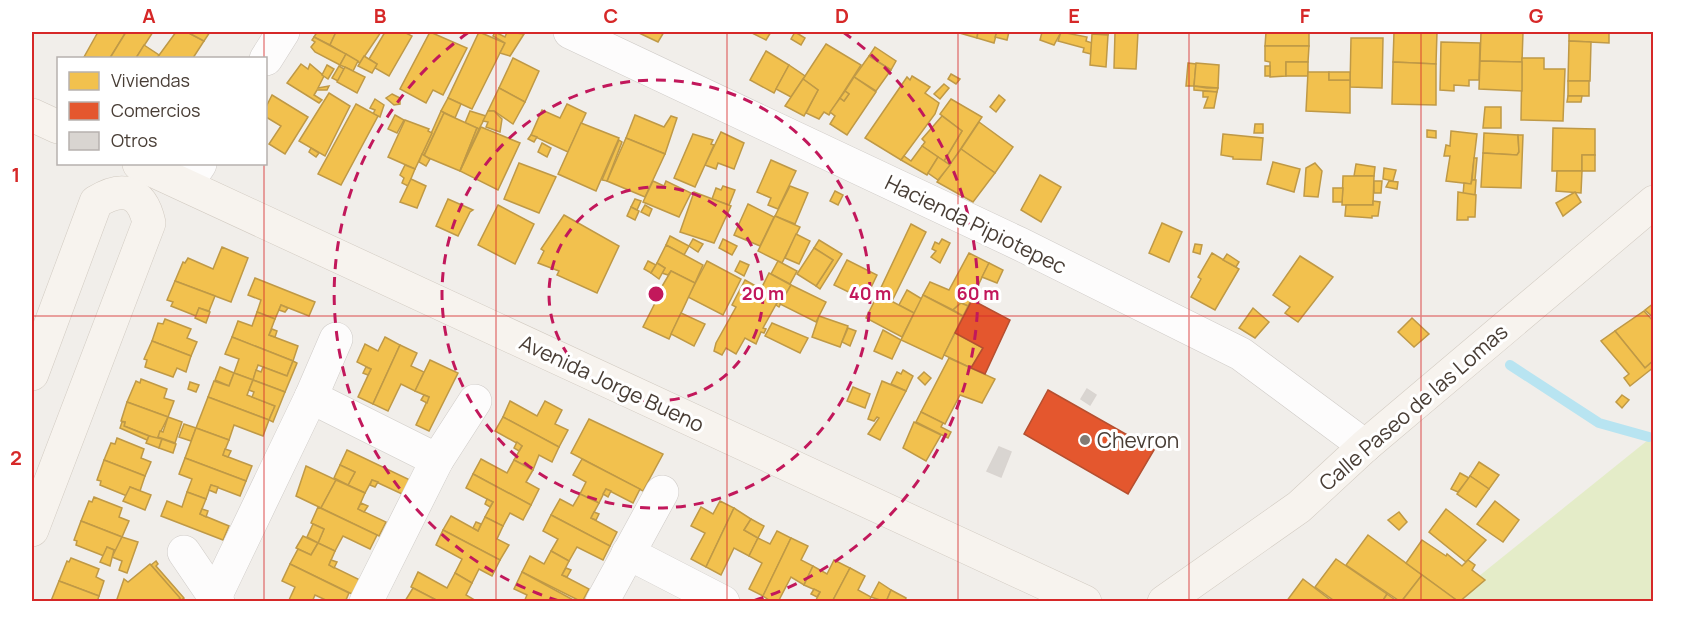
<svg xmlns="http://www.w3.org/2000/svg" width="1685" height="633" viewBox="0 0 1685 633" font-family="Manrope,sans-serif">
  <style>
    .green { fill: #e4ecc8 }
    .homes { fill: #f2c14e; stroke: #bf9946; stroke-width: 1.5 }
    .shops { fill: #e4572e; stroke: #b54f30; stroke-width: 1.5 }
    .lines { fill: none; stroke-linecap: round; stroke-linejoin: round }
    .stream { stroke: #b8e4f1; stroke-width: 10 }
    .building { fill: #d9d5d1; stroke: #d9d4d0; stroke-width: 1.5 }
    .street-casing { stroke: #cfcbc7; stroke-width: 34 }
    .secondary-casing { stroke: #d2cbc2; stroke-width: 34 }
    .street { stroke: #fdfcfc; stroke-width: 33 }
    .secondary { stroke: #f7f3ee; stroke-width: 33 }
    .grid { fill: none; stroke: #d62828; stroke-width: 1.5; stroke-opacity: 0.55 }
    .ring { fill: none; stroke: #c2185b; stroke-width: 3; stroke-dasharray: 10 8 }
    .poi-dot { fill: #837b74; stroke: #fff; stroke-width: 2 }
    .labels { text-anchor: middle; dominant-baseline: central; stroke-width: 6; stroke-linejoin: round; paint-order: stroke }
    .street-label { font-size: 21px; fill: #483d35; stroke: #fff }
    .poi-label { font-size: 21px; fill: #483d35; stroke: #fff; text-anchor: start }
    .centre { fill: #c2185b; stroke: #fff; stroke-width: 3 }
    .ring-label { font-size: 18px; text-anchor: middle; font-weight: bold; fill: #c2185b; stroke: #fff; stroke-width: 6; stroke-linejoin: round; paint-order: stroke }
    .neatline { fill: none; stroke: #d62828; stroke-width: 2 }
    .grid-label { font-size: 20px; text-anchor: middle; font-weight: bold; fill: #d62828 }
  </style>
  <rect width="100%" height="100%" fill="#f1eeea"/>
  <!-- green -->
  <path class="green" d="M1653,436v165h-205z"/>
  <!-- homes -->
  <g class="homes">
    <path d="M98,32h28l-16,26 -26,-1z"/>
    <path d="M126,32h27l-17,26h-26z"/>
    <path d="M176,32h11l17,9 -11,17h-36z"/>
    <path d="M187,32h23l-6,9z"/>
    <path d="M317,32h19l-6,13 -16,-8z"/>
    <path d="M336,32h45l-21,31 -30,-18z"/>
    <path d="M385,32h19l8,4 -23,40 -14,-8 2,-4 -8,-5z"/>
    <path d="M430,32l37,16 -24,47 -10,-5 -7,13 -26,-14z"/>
    <path d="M479,32l26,11 -33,66 -24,-11z"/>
    <path d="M495,32l10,5 2,-5 17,2 -14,22 -10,-3 5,-10 -12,-7z"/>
    <path d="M637,32h27l-6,10z"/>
    <path d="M750,32h21l-5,8z"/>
    <path d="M795,32l10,6 -4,7 -10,-6z"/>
    <path d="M956,32h22l-1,6z"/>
    <path d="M978,32h19l-3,11 -17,-5z"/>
    <path d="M997,32h12l-2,8 -12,-3z"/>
    <path d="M1042,32h19l-7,13 -14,-5z"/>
    <path d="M1061,32l26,5 -1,4 6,2 -1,11 -8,-2 1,-4 -26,-7z"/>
    <path d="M1093,32h16l-1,3z"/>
    <path d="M1115,32h23l-2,37 -22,-1z"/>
    <path d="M1266,32h43v14h-44z"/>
    <path d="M1394,32h43l-1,32 -43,-2z"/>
    <path d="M1481,32h42l-1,30 -42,-1z"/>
    <path d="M1569,32h40v11l-40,-2z"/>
    <path d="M1092,34l16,1 -2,32 -16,-2z"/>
    <path d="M314,37l32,17 -6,11 -25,-13 -4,-5 4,-5 -3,-2z"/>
    <path d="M1351,38h32l-1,50 -32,-1z"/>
    <path d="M1569,41l22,1 -1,39h-22z"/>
    <path d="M1441,42l39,1 -1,37h-10v6l-15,-1v6l-14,-1z"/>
    <path d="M826,44l35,21 -32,50 -5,-3 -5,7 -13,-6 12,-23 -15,-11z"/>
    <path d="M144,45l15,10 -2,3h-21z"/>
    <path d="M1265,46h44l-1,16h-22v14l-16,1v-15l-5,-1z"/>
    <path d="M875,47l21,14 -5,9 -22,-14z"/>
    <path d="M766,51l23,14 -15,28 -24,-13z"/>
    <path d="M346,54l12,7 -5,10 -13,-6z"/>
    <path d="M364,56l13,8 -5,9 -14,-7z"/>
    <path d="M869,56l22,14 -15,21 -22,-14z"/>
    <path d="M513,58l26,13 -14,31 -26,-14z"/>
    <path d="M1522,58h22v11h21l-2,52 -42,-1z"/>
    <path d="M1480,61l42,1v29l-43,-2z"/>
    <rect x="1286" y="62" width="22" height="14"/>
    <path d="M1393,62l43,2v41l-44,-1z"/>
    <path d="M1188,63l8,1 -2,22h-8z"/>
    <path d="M1196,63l23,2 -1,23 -24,-2z"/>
    <path d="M301,64l7,5 2,-5 14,12 -6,12 11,-2 -2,4h-10l-3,5 8,5 -3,3 -32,-20z"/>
    <path d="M327,65l7,4 -6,10 -6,-4z"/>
    <path d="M789,65l16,11 -14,21 -15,-8z"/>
    <path d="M339,66l5,3 -6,12 -6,-3z"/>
    <rect x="1265" y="66" width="5" height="10"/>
    <path d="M345,67l20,10 -8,16 -20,-11z"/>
    <path d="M1308,72h21v8h21v33l-44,-2z"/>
    <rect x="1329" y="72" width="21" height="8"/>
    <path d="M951,74l9,5 -4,5 -8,-5z"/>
    <path d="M912,76l18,11 -5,6 14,10 -4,11 -34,46 -36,-22 42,-61 3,3z"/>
    <path d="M854,77l22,15 -29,43 -17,-11 5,-8 -5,-4 10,-14 4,3 5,-7 -4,-3z"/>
    <path d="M803,79l15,11 -14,26 -19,-10z"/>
    <rect x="1568" y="81" width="21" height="15"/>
    <path d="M944,84l5,4 -9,11 -6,-5z"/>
    <path d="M1194,86l13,2h11l-1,4 -23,-2z"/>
    <path d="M499,88l26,14 -12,22 -19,-13h-6z"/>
    <path d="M845,91l4,3 -5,7 -4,-3z"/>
    <path d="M1203,91l14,1 -3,16h-10l4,-11h-5z"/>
    <path d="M329,93l21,13 -25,50 -26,-15z"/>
    <path d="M392,94l8,4v6l-6,1 -8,-7z"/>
    <path d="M272,95l36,22 -23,37 -16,-10 12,-18 -15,-9v-10z"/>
    <path d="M999,95l6,5 -9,12 -6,-5z"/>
    <path d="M1568,96h14l-1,6h-14z"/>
    <path d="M448,98l13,6 -6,14 -14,-7z"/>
    <path d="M375,99l9,6 -4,12 -7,-3 2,-4 -5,-2z"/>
    <path d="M951,99l31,18 -32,48 -6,-4 18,-30 -22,-17z"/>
    <path d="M356,104l22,12 -37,69 -23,-11z"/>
    <path d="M567,104l19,9 -18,39 -37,-17 11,-25 18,8z"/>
    <path d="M1485,107h16v21h-18z"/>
    <path d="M441,111l3,2 -20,42 -2,-1z"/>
    <path d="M470,111l16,5 -7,13 -14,-6z"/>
    <path d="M488,111h6l8,8 -2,13 -14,-5 2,-5 -5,-1z"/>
    <path d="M444,113l33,15 -17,43 -36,-15z"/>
    <path d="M395,115l9,5 -7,13 -9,-4z"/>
    <path d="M635,115l29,12 7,-11 6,2 -12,36 -39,-16z"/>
    <path d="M942,116l20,15 -18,30 -22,-15 3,-4 -3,-3z"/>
    <path d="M405,120l24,9 -1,2 4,2 -17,36 -27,-12z"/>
    <path d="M979,122l34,25 -18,26 -34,-24z"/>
    <path d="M581,123l38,15 -23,53 -38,-17z"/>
    <path d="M1255,124h8v9h-9z"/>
    <path d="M481,127l39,16 -22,47 -38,-19z"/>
    <path d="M477,128l2,1 -19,42z"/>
    <path d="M1553,128l42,1v26h-13v16h-30z"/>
    <path d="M1427,130l9,1v7l-9,-1z"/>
    <path d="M1451,131l26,3 -6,50 -25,-3 4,-25h-6l2,-11 4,1z"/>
    <path d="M721,132l23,11 -10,26 -16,-6 -2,6 -11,-4z"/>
    <path d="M1484,133l34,2 1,17 -2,3 -34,-2z"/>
    <path d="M693,134l20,6 -2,4 3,1 -19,42 -21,-9z"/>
    <path d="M1223,134l40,4 -2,22 -28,-1v-2l-12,-2z"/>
    <path d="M531,135l6,2 -3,5 -6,-3z"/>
    <path d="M1518,135h5l-2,53 -40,-1 2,-34 34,2 2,-3z"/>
    <path d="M626,138l39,16 -20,43 -38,-16z"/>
    <path d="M619,140l3,2 -15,39 -5,-1z"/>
    <path d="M542,143l9,5 -4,9 -9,-5z"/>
    <path d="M922,146l16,11 -11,18 -26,-15 3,-4 7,5z"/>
    <path d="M311,148l8,5 -3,4 -7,-5z"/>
    <path d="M961,149l34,24 -22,29 -36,-20z"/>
    <path d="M422,154l8,5 -4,7 -7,-4z"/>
    <rect x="1582" y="155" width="13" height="16"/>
    <path d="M938,157l12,8 -12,15 -10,-7z"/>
    <path d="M1474,158h3l-2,22h-3z"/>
    <path d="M771,160l25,11 -18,38 -10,-4 3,-7 -14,-6z"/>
    <path d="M1273,162l27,7 -6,23 -27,-8z"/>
    <path d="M519,163l37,14 -17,36 -35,-14z"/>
    <path d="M1315,163l7,8 -4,26 -14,-1 2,-28z"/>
    <path d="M1356,164l19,3 -1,9h-20z"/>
    <path d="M405,165l10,4 -7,17 -6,-3 2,-5 -4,-3z"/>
    <path d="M1384,168l12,2 -3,11 -10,-2z"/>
    <path d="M1557,171h25l-1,22 -25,-2z"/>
    <path d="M1040,175l21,12 -20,35 -20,-12z"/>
    <path d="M1343,176h31l-1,29h-31z"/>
    <path d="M411,179l15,7 -9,22 -17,-6z"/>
    <path d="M1472,180h4l-1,15h-12l1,-12 7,1z"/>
    <path d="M653,181l11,5 2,-5 25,12 -12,24 -36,-15z"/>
    <path d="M1374,181h8l-1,12h-7z"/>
    <path d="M1389,181l9,1 -1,7 -11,-2z"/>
    <path d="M723,186l12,4 -6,15 -17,-6 4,-11 5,2z"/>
    <path d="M790,186l18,7 -13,31 -20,-8z"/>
    <path d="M1333,188h10l-1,14h-9z"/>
    <path d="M835,191l8,4 -5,10 -8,-4z"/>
    <path d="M694,192l37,14 -17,37 -34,-11z"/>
    <path d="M1458,192l18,3 -1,22h-7v3h-11z"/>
    <path d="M1575,192l6,10 -18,14 -7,-13z"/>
    <path d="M448,199l25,11 -3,2 -12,24 -22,-10z"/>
    <path d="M635,199l6,2 -4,9 -6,-3z"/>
    <path d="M1373,201l7,1 -2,14h-6v2l-27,-2 1,-11h27z"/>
    <path d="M748,204l26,13 -14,29 -26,-11z"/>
    <path d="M498,205l36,19 -19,40 -37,-19z"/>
    <path d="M645,205l7,4 -3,7 -8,-4z"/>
    <path d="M631,207l8,4 -4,9 -8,-4z"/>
    <path d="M564,215l55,31 -22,47 -40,-18 2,-4 -21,-8 6,-12 -3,-2z"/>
    <path d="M775,216l25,11 -18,36 -24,-12z"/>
    <path d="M1162,223l20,9 -13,30 -20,-9z"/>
    <path d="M911,224l15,8 -34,69 -14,-7z"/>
    <path d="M796,234l14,7 -11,23 -14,-6z"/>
    <path d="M670,236l19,10 -5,9 -18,-10z"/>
    <path d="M693,239l10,5 -5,8 -9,-6z"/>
    <path d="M723,239l14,7 -5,9 -13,-7z"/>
    <path d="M942,239l8,4 -10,20 -9,-6 5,-6 -4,-2 3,-7 4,2z"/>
    <path d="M819,240l23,14 -22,35 -4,-3 17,-26 -19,-12z"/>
    <path d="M1195,244l7,1 -2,9 -7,-2z"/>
    <path d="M666,245l37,20 -8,18 -24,-12 -3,4 -6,-2 3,-5 -8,-5z"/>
    <path d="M222,247l26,11 -17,44 -56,-21 8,-19 2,1 3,-5 25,11z"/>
    <path d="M814,248l19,12 -17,26 -19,-12z"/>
    <path d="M969,253l20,10 -21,43 -7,-3 -8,7 -30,-15 7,-13 19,8z"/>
    <path d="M1212,253l27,16 -24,41 -24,-13 10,-18 -3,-2z"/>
    <path d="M1227,254l12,8 -3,5 -13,-7z"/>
    <path d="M1300,256l33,21 -35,45 -13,-9 5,-6 -17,-12z"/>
    <path d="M847,260l30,15 -12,25 -31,-15z"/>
    <path d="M648,261l8,4 -5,8 -7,-4z"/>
    <path d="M707,261l34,18 -18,36 -35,-18z"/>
    <path d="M740,261l9,4 -5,11 -9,-5z"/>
    <path d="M778,261l19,10 -7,13 -19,-10z"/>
    <path d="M657,263l8,5 -6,11 -8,-6z"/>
    <path d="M989,263l14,7 -6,13 -15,-6z"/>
    <path d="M671,271l24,12 -26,56 -26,-12 13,-26 -2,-1z"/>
    <path d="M769,273l22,12 -12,22 -3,-2 3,-6 -18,-10z"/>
    <path d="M255,278l60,24 -6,14 -28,-11 -6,14 -18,-7 4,-12 -13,-5z"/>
    <path d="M745,280l34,19 -16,29 3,1 -2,4 -3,-1 -5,12 -11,-6 -9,16 -10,-6 -4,7 -8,-4 2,-8 20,-36 -4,-2z"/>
    <path d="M175,281l40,15 -6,15 -10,-3 -3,8 -25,-10 2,-4 -6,-2z"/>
    <path d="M791,285l35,17 -10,20 -36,-18z"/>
    <path d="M907,290l15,9 -8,14 -15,-8z"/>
    <path d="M878,294l36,19 -12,24 -36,-19z"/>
    <path d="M923,295l40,21 -21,43 -41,-19z"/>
    <path d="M961,303l7,3 -5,10 -10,-6z"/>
    <path d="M1654,303v15l-9,-8z"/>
    <path d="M281,305l7,3 -3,4 -6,-2z"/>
    <path d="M199,308l11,4 -4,11 -11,-5z"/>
    <path d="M1253,308l16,14 -14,16 -16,-10z"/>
    <path d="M1644,311l10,11v38l-9,8 -30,-37z"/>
    <path d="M257,312l18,7 -6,16 29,11 -5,15 -61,-24 6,-16 14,5z"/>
    <path d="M681,313l24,11 -11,22 -23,-12z"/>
    <path d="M819,316l29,10 -8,21 -28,-10z"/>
    <path d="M1412,318l17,16 -15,13 -16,-15z"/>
    <path d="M165,319l26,10 -4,9 10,4 -6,14 -39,-15 6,-18 5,1z"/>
    <path d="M772,323l36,15 -8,15 -35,-17z"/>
    <path d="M848,328l8,3 -6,15 -8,-4z"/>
    <path d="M272,329l5,2 -2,6 -6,-2z"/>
    <path d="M883,330l18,10 -9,19 -18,-8z"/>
    <path d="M1615,331l30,37 9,-8v7l-24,19 -6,-8 5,-4 -28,-33z"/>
    <path d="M955,333l28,15 -12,20 -27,-13z"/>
    <path d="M232,337l61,24 -6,15 -29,-11 -5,15 -19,-7 5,-14 -14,-5z"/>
    <path d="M385,337l15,8 -27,59 -15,-7 13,-28 -14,-7 8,-18 13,7z"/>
    <path d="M152,341l39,15 -5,16 -9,-4 -4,9 -28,-10 2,-7 -3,-1z"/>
    <path d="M400,345l17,8 -6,13 13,6 -9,19 -14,-7 -13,27 -15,-7z"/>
    <path d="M949,358l46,21 -13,24 -22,-8 -15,29 -24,-12z"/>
    <path d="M430,360l28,13 -29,58 -13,-6 13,-28 -14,-6z"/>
    <path d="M293,361l4,2 -12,29 -32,-12 3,-10 5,2 2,-5 24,9z"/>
    <path d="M220,367l14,6 -5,13 -14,-6z"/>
    <path d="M366,367l5,2 -3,6 -5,-2z"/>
    <path d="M903,370l10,6 -7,15 -15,-7 6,-12 4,2z"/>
    <path d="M924,372l7,6 -6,7 -7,-7z"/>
    <path d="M234,373l19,7 -6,15 28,11 -6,14 -61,-23 6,-16 15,5z"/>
    <path d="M141,379l26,10 -3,9 10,3 -6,16 -41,-15 9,-21 4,2z"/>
    <path d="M253,380l32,12 -12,30 -4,-2 6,-14 -23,-9 2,-5 -5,-2z"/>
    <path d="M882,381l24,10 -26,49 -12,-6 11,-16 -2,-1 -3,4 -6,-2z"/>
    <path d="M190,382l9,3 -3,7 -8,-3z"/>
    <path d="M853,387l17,7 -5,14 -18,-7z"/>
    <path d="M424,395l5,2 -2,6 -6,-3z"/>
    <path d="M1622,395l7,5 -7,8 -6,-6z"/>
    <path d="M208,397l61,23 -6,16 -29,-11 -5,15 -33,-12z"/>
    <path d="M510,401l27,15 8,-15 17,9 -7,14 13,6 -9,17 -56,-30z"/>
    <path d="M127,402l41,15 -11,22 -33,-13 1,-4 -4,-1z"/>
    <path d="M921,412l22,11 -2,4 10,5 -3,6 -32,-16z"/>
    <path d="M168,417l14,5 -7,21 -17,-6 2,-6 3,1z"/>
    <path d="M503,417l56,30 -7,15 -13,-7 -6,15 -19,-10 8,-14 -27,-15z"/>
    <path d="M589,419l74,35 -20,37 -72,-38z"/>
    <path d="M122,422h3l-1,4 25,10 -2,4 -27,-12z"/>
    <path d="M914,422l27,13 -15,26 -23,-13z"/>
    <path d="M184,424l12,4 -5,13 -12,-4z"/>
    <path d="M196,428l33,12 -6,15 29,11 -6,15 -61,-23z"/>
    <path d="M149,436l13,3 -3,9 -13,-5z"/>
    <path d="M117,438l27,11 -3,9 10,4 -6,14 -41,-16 7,-17 4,1z"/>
    <path d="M162,439l14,5 -3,9 -14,-5z"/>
    <path d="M517,442l5,4 -3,5 -5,-3z"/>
    <path d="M225,449l6,2 -3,6 -5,-2z"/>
    <path d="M347,450l63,30 -8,14 -30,-14 -7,13 -17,-8 7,-13 -15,-7z"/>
    <path d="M185,458l61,23 -6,15 -29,-11 -5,14 -19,-7 5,-13 -13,-5z"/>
    <path d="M481,459l26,14 7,-13 19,10 -7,12 13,7 -8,16 -58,-31z"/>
    <path d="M582,459l58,30 -7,14 -27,-14 -7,14 -19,-9 6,-12 -13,-7z"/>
    <path d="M104,460l41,16 -5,15 -10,-4 -3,9 -27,-11 1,-4 -4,-1z"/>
    <path d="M1479,462l20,13 -10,14 -19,-13z"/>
    <path d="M340,465l15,7 -7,13 -14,-7z"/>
    <path d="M306,466l30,14 -15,28 -25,-12z"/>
    <path d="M1460,473l9,5 -11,14 -7,-3z"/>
    <path d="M473,474l58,31 -8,15 -13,-7 -7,13 -18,-9 8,-15 -27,-14z"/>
    <path d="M1470,476l19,13 -13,18 -19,-13z"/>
    <path d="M336,480l29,13 -7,16 28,13 -7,14 -58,-28z"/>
    <path d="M372,480l6,2 -3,5 -5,-2z"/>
    <path d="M211,485l7,2 -2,6 -7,-3z"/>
    <path d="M130,487l21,8 -6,15 -22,-9z"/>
    <path d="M606,489l5,2 -3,6 -5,-3z"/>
    <path d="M187,492l19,7 -6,15 29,12 -6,14 -62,-24 6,-15 15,6z"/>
    <path d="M580,494l19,9 -8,15 26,14 -7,14 -59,-31 9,-16 13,7z"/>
    <path d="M94,497l28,11 -3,9 10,4 -7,16 -41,-16 8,-20 3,1z"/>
    <path d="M487,499l6,3 -3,5 -5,-3z"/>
    <path d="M720,501l14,7 -28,59 -15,-8 14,-26 -14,-7 10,-19 12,7z"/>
    <path d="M1495,501l24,19 -16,22 -26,-18z"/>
    <path d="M361,503l7,3 -4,6 -6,-3z"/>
    <path d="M318,507l59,28 -7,14 -27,-13 -8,15 -17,-8 6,-14 -13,-6z"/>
    <path d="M734,508l17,11 -7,11 14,8 -9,18 -15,-8 -13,27 -15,-8z"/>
    <path d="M202,509l6,2 -2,6 -6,-3z"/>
    <path d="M1446,509l40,31 -20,22 -37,-30z"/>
    <path d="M594,512l5,2 -3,6 -5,-2z"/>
    <path d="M1399,512l8,10 -8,8 -11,-10z"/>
    <path d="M551,515l59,31 -7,14 -26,-13 -8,14 -18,-10 7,-12 -15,-8z"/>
    <path d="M451,516l27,15 7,-14 18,9 -6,13 12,6 -9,15 -57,-30z"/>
    <path d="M751,519l13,7 -6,12 -14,-8z"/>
    <path d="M81,521l41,16 -5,14 -10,-4 -3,9 -28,-11 1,-4 -3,-1z"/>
    <path d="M476,522l5,2 -3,7 -5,-3z"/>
    <path d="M313,524l11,5 -6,14 -11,-6z"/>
    <path d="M443,530l57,30 -8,16 -13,-7 -7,14 -17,-10 7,-14 -26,-14z"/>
    <path d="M777,531l14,7 -28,58 -14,-7 13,-26 -13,-7 9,-18 12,6z"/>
    <path d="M1368,535l54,40 -21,27 -55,-37z"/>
    <path d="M303,536l15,7 -7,12 -15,-7z"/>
    <path d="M122,537l16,5 -11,31 -8,-3 3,-9 -10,-4z"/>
    <path d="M791,538l17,8 -7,14 12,6 -9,19 -13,-8 -13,25h-6l-9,-6z"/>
    <path d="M1422,540l24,16 1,-2 15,12 6,-6 7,5 -3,5 13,10 -26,22 -53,-39z"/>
    <path d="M318,543l17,8 -6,14 31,15 -8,14 -62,-30 8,-15 13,6z"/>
    <path d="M107,547l7,3 -4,16 -10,-4z"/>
    <path d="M551,551l18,10 -7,14 27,14 -7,13 -60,-30 8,-16 14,8z"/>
    <path d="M71,558l28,11 -3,8 8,4 -5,15 -40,-15 8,-20 2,1z"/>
    <path d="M1336,559l51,35 -5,8h-46l-21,-15z"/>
    <path d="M331,560l6,2 -3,6 -5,-3z"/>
    <path d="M834,560l16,8 -18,34h-17l5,-10 -16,-7 9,-19 14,8z"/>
    <path d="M156,561l2,3 -2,2 28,32 -3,2 -30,-35z"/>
    <path d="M150,564l30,34 -3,4h-61l8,-23 4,3z"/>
    <path d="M290,564l59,29 -4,9h-15l-15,-7 -3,7 -23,-2 6,-13 -13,-6z"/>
    <path d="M566,568l5,2 -4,7 -5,-2z"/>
    <path d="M850,568l15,8 -7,14 13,7 -2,5h-37z"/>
    <path d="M418,572l29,16 8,-15 17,10 -6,12 12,7h-38l-29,-15z"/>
    <path d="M522,572l55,30h-53l3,-7 -13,-6z"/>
    <path d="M1422,575l37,27h-58z"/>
    <path d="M1303,579l30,23h-47z"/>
    <path d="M59,581l40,15 -2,6 -46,-1z"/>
    <path d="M879,582l12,8 -5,12 -15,-5z"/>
    <path d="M413,588l27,14 -35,-1z"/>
    <path d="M814,589l6,3 -3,5 -6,-3z"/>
    <path d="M891,590l15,8 -1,4h-19z"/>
    <path d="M1387,594l11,8h-16z"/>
  </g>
  <!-- shops -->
  <g class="shops">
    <path d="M972,300l38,20 -25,54 -14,-6 12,-20 -28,-15z"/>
    <path d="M1048,390l106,60 -26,44 -104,-60z"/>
  </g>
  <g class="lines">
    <!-- stream -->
    <path class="stream" d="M1510,365l89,58 50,14"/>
  </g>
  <!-- building -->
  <g class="building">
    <path d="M1087,389l9,6 -6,10 -9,-6z"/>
    <path d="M999,447l12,5 -10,25 -14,-6z"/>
  </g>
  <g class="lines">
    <defs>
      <g id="street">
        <path d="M570,32l450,212 221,110 124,92"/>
        <path d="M266,59l17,-27"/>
        <path d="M186,185l14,-21"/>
        <path d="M311,397l126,63"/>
        <path d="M184,552l34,50"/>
        <path d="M628,553l95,49"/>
        <path d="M215,597l96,-200 25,-58"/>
        <path d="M366,602l71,-142 38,-59"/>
        <path d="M602,602l60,-110"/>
      </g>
      <g id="secondary">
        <path d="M32,115l26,12"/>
        <path d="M139,164l946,438"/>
        <path d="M32,374l64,-172c27,-17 46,-11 53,21l-117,307"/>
        <path d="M1164,602l135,-95 66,-61 289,-244"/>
      </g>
    </defs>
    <!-- street casing -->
    <use href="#street" class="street-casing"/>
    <!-- secondary casing -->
    <use href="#secondary" class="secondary-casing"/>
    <!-- street -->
    <use href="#street" class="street"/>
    <!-- secondary -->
    <use href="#secondary" class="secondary"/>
  </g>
  <!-- grid -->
  <path class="grid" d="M264,32v26M496,32v570M727,32v570M958,32v570M1189,32v570M1421,32v570M264,164v438M32,316h1622"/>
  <!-- distance rings -->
  <g class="ring">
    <circle cx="656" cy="294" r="107"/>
    <circle cx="656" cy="294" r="214"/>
    <path d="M559 601A322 322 0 0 1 469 32M843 32A322 322 0 0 1 753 601"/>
  </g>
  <!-- markers -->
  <circle class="poi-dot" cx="1085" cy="440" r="6"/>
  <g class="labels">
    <!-- street labels -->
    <g class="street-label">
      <text transform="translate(976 224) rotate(26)">Hacienda Pipiotepec</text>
      <text transform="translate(612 383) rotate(25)">Avenida Jorge Bueno</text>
      <text transform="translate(1413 407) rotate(-41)">Calle Paseo de las Lomas</text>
    </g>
    <!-- poi labels -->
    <g class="poi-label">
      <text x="1097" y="440">Chevron</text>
    </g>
  </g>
  <circle cx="656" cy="294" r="9" class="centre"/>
  <g class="ring-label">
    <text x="763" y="300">20 m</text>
    <text x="870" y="300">40 m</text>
    <text x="978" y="300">60 m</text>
  </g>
  <!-- border -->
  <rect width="1685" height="633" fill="none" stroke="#ffffff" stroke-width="66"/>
  <!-- legend -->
  <rect x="57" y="57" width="210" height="108" fill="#ffffff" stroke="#b6b1ae" stroke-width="1.5"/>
  <rect x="69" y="72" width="30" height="18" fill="#f2c14e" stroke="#b6b1ae" stroke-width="1.5"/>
  <text x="111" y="87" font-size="18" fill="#483d35">Viviendas</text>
  <rect x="69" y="102" width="30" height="18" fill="#e4572e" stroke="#b6b1ae" stroke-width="1.5"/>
  <text x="111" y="117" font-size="18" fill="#483d35">Comercios</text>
  <rect x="69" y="132" width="30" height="18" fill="#d9d5d1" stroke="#b6b1ae" stroke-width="1.5"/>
  <text x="111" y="147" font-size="18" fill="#483d35">Otros</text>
  <rect x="33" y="33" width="1619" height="567" class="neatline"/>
  <g class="grid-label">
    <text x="149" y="23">A</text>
    <text x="380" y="23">B</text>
    <text x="611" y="23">C</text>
    <text x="842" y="23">D</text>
    <text x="1074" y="23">E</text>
    <text x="1305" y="23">F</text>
    <text x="1536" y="23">G</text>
    <text x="16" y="182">1</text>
    <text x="16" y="465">2</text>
  </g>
</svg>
